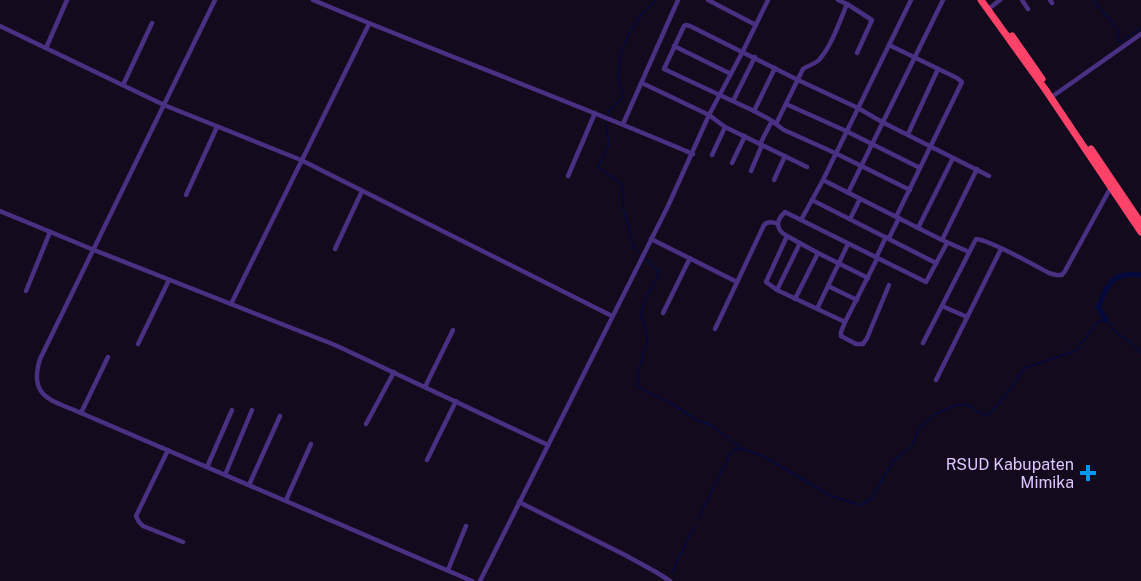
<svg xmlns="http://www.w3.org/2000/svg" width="1141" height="581" viewBox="0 0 1141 581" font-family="'Public Sans',sans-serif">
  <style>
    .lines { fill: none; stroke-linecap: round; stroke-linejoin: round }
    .stream { stroke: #04093d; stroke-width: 1.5 }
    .canal { stroke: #04093d; stroke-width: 5 }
    .minor { stroke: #493082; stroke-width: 4.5 }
    .highway { stroke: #ff4269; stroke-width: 7 }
    .poi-dot { fill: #0098f2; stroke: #130a1e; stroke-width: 2 }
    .labels { text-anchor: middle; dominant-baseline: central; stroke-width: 4.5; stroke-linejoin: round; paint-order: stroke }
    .poi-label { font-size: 16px; fill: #ddc7ff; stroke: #130a1e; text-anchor: end }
  </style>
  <rect width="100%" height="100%" fill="#130a1e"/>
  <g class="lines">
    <!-- stream -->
    <g class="stream">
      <path d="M1093,0l24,29 2,14 22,-15"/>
      <path d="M608,115l1,-4 15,-15 -6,-16 2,-25 10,-23 12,-18 14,-14"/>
      <path d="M606,123l3,22 -11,22 24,17 2,15 -1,9 8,27 2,12 7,6"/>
      <path d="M645,258l14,14 -3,8 -11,20 -4,14 7,26 -5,13 -4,18 -2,15 12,7 20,9 28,18 14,5 30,23"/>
      <path d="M698,519l34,-69 10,-1 21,7 68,40 29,9 11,-6 22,-38 18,-14 9,-20 14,-12 22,-10h13l9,7 10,3 17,-19 20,-28 50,-17 24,-30 7,-1 11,13 16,12 8,8"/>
      <path d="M672,573l22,-47"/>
    </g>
    <!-- canal -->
    <path class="canal" d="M1106,320l-8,-13c11,-25 14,-35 43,-32"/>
    <!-- minor -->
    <g class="minor">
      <path d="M215,0l-175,359c-12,39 12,41 41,54l391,168"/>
      <path d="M313,0c126,53 254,100 380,154"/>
      <path d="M708,0l48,25"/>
      <path d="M838,0l9,4"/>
      <path d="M1022,0l6,9"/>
      <path d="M1050,0l2,3"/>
      <path d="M991,7l9,-7"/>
      <path d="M0,26l164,79 137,55 311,156"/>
      <path d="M889,45l68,33 5,4 -66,135"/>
      <path d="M674,46l57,28"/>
      <path d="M46,48l21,-48"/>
      <path d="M642,83l44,21 23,11 16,12 82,40"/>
      <path d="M123,85l29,-62"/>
      <path d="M1053,96l88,-62"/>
      <path d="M733,101l22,-44"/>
      <path d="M786,104l60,27 74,37"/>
      <path d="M754,111l21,-43"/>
      <path d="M623,124l55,-124"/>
      <path d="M776,124l27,-55c5,-4 11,-4 16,-9 13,-15 20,-37 28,-56l25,16 -15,33"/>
      <path d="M908,134l30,-65"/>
      <path d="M760,144l12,-23"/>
      <path d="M712,155l13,-28"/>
      <path d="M732,163l13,-27"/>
      <path d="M751,171l11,-26"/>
      <path d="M568,176l27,-63"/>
      <path d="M774,180l11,-24"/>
      <path d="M823,180l88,-180"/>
      <path d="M910,190l-75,-37 -51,-23 -15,-11 -15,-8 -90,-42 20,-43 2,-1 4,1 108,54 60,28 24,14 107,54"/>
      <path d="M848,193l95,-193"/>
      <path d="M186,195l31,-68"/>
      <path d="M812,200l124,63"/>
      <path d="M0,211l94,39 241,95 213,100"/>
      <path d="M850,219l10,-20"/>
      <path d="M801,220l-16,-8c-10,9 -9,18 2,24l-21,46 11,8 68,32 32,-63"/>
      <path d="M918,228l35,-70"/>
      <path d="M787,236l31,17 -23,46"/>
      <path d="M889,238l10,-20"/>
      <path d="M651,239l86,43"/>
      <path d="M942,240l35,-71"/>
      <path d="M947,243l-21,39 -125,-62 22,-40 119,60 27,12"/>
      <path d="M335,249l27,-58"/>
      <path d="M818,253l50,25"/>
      <path d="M876,258l10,-21"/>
      <path d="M828,286l29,14"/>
      <path d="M777,290l23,-47"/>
      <path d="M26,291l24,-59"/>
      <path d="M231,304l138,-280"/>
      <path d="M942,306l25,11"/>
      <path d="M817,309l31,-65"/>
      <path d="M663,313l27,-55"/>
      <path d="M845,322l-4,10v4l15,8h7l4,-6 22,-53"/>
      <path d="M715,329l49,-104c4,-4 9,-3 14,-1"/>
      <path d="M923,343l53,-104c14,1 58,26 73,34l7,2h6l3,-4 46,-84"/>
      <path d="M138,344l31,-64"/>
      <path d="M936,380l65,-131"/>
      <path d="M425,387l28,-57"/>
      <path d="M81,413l27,-56"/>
      <path d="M366,424l28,-52"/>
      <path d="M168,450l-32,66 3,6 4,4 40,16"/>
      <path d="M427,460l29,-59"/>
      <path d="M207,467l25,-57"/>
      <path d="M225,475l27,-65"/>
      <path d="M249,485l31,-69"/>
      <path d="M286,500l25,-56"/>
      <path d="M519,502l106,53 31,17 14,9"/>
      <path d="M448,570l18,-44"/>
      <path d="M480,581l188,-375 41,-91 34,-64 25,-51"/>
    </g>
    <!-- highway -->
    <g class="highway">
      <path d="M981,0l64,89 96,143"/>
      <path d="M1012,36l30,43"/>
      <path d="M1091,149l50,74"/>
    </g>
  </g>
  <!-- markers -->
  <path class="poi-dot" d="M1085 464h6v6h6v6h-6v6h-6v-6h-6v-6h6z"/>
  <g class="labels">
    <!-- poi labels -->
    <g class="poi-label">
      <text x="1074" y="464">RSUD Kabupaten<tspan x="1074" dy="18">Mimika</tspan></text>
    </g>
  </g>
</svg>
